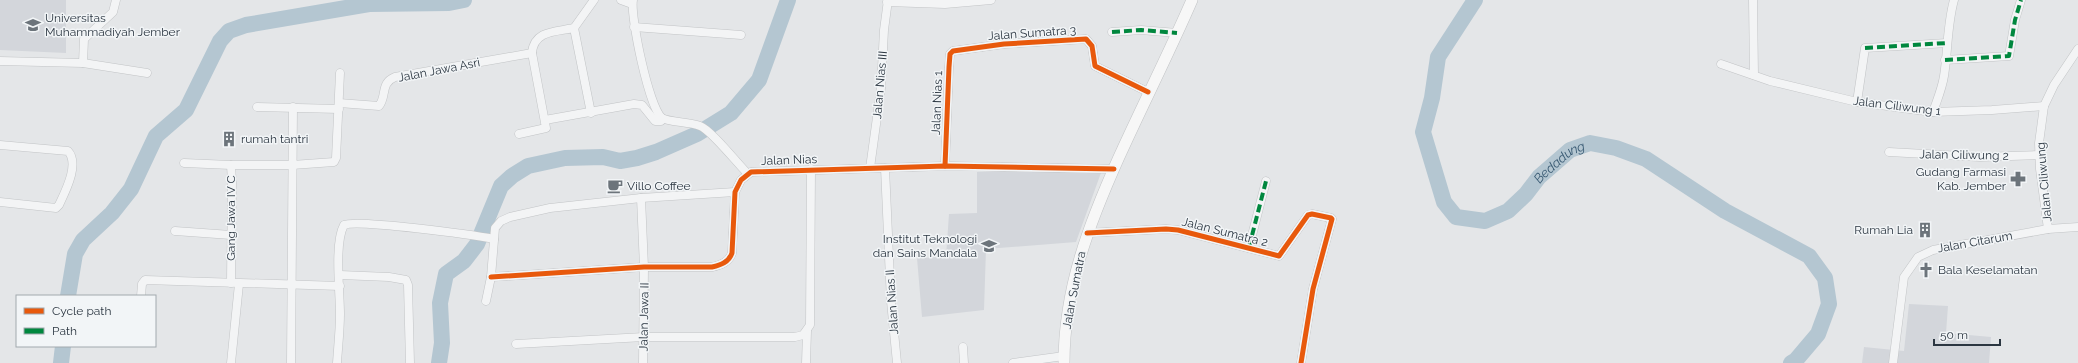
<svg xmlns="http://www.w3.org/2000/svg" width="2078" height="363" viewBox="0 0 2078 363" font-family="Raleway,sans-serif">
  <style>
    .built { fill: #d3d6db }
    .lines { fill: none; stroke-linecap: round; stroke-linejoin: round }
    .river { stroke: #b4c6d1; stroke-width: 16 }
    .minor-casing { stroke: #c2c4c6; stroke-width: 9 }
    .secondary-casing { stroke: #c2c4c6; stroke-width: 12 }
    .minor { stroke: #f3f4f5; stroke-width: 8 }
    .secondary { stroke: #f7f7f7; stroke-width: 11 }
    .quiet { stroke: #00873e; stroke-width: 4; stroke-dasharray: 8 4; stroke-linecap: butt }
    .cycleway-casing { stroke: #f2f5f7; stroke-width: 8 }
    .cycleway { stroke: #e8590c; stroke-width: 5 }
    .labels { text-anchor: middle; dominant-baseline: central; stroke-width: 3; stroke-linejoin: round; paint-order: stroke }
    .poi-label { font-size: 12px; fill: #2b3641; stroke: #f2f5f7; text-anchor: start }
    .street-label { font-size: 12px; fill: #2b3641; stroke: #f2f5f7 }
    .water-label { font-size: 13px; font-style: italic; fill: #385972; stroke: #f2f5f7 }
  </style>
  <rect width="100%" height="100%" fill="#e4e6e8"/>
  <!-- built -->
  <g class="built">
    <path d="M0,0h66v53l-66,-3z"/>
    <path d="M1102,170l-26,72 -90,7 -2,61 -62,7 -5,-59 29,-1 3,-43 28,-1v-41z"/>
    <path d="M1909,304l39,2 -2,27 45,4 -2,26h-127l2,-16 40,4z"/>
  </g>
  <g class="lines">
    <!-- river -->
    <g class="river">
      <path id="s1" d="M1475,0l-37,57 -6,41 -9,34 21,70 12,15 29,4 23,-10 18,-17 13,-17 31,-27 20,-7 26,5 30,11 79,52 84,45 16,22 4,26 -11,30 -22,26 -5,3"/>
      <path d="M68,296l7,-42 8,-14 29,-27 19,-24 25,-53 30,-26 34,-69 9,-10 17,-6 123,-21 80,-1 15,-3"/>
      <path d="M61,363l2,-17"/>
      <path d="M439,363l3,-20 -2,-40 6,-29 18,-13 13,-17 24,-58 11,-10 16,-10 37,-8 38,-1 17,4 17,-3 19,-6 41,-18 34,-21 28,-33 29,-80"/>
    </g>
    <defs>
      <g id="minor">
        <path d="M621,0l11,4"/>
        <path d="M633,0c-3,16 16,108 29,118 6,4 28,4 38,8 11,4 37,37 48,48"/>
        <path d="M1753,0l1,75"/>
        <path d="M887,2l58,2 46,-4"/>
        <path d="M634,27l107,8"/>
        <path d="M574,28l20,-28"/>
        <path d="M1112,32l29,-2 36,3"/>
        <path d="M1945,60l64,-4 6,-36 6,-20"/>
        <path d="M0,61l83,2 64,10"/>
        <path d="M83,63l1,-24 29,-27 3,-12"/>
        <path d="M1721,64l49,17 87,21 76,10 59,-2 52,-4"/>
        <path d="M1857,102l8,-54 82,-5"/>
        <path d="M339,103l40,3c8,-10 1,-23 16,-29l137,-24"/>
        <path d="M257,107l82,2"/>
        <path d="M1933,112c4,-12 9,-23 11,-36 4,-25 3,-51 10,-76"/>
        <path d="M545,120l89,-16 8,1 13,16h6l2,-2"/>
        <path d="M519,134l27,-6 -14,-75c2,-23 24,-21 42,-25l17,85"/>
        <path d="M0,145l68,6c12,13 -3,41 -9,54l-3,3 -56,-6"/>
        <path d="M1889,152l91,5 60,-2"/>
        <path d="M184,163l47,2"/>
        <path d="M945,166l4,-99 1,-13 3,-3 51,-7 82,-5 6,7 3,20 53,26"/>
        <path d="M870,168l11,-80 3,-58 4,-30"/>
        <path d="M885,168l6,133 6,62"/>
        <path d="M641,198l3,69 -1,96"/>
        <path d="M2048,229l-8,-60 -1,-26 5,-37 10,-21 24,-36"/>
        <path d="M175,231l56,4"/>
        <path d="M1087,233l79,-4 12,1 101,26 29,-41 4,-1 19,4 1,1 -19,70 -12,74"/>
        <path d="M1249,247l17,-66"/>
        <path d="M340,275l49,2 17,3 2,5 2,78"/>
        <path d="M491,277l153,-10h68c9,-2 17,-5 20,-14l3,-61 6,-12 10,-8 194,-6 169,3"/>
        <path d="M231,283l1,-101 -1,-17h61l42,-3 2,-4 4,-85"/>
        <path d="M141,296l1,-12 3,-4 195,6"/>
        <path d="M486,301l5,-24 4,-49 6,-7 9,-4 40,-9 91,-10 94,-6"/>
        <path d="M516,344l128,-7h151l8,-2 7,-10 1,-156"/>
        <path d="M963,347l1,16"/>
        <path d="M231,363l8,-79"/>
        <path d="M291,363l2,-256"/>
        <path d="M337,363c1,-16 3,-33 3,-49 0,-22 -6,-71 4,-89 13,-6 130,10 150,14"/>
        <path d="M806,363l1,-32"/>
        <path d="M1013,363l51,-7"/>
        <path d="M1893,363l11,-86 14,-20 15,-7 115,-21 30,-2"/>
      </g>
      <path id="secondary" d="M1064,363c0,-75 25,-139 55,-206 24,-53 50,-104 73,-157"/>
    </defs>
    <!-- minor casing -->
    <use href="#minor" class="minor-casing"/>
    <!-- secondary casing -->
    <use href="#secondary" class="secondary-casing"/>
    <!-- minor -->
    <use href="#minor" class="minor"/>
    <!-- secondary -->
    <use href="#secondary" class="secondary"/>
    <!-- quiet -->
    <g class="quiet">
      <path d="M1112,32l29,-2 36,3"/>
      <path d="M1865,48l82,-5"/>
      <path d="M1945,60l64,-4 6,-36 6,-20"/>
      <path d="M1249,247l17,-66"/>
    </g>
    <defs>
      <g id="cycleway">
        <path d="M945,166l4,-99 1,-13 3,-3 51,-7 82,-5 6,7 3,20 53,26"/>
        <path d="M1087,233l79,-4 12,1 101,26 29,-41 4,-1 19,4 1,1 -19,70 -12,74"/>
        <path d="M491,277l153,-10h68c9,-2 17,-5 20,-14l3,-61 6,-12 10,-8 194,-6 169,3"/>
      </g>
    </defs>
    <!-- cycleway casing -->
    <use href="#cycleway" class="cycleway-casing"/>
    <!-- cycleway -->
    <use href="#cycleway" class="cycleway"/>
  </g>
  <!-- icons -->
  <defs>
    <symbol id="university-bare" viewBox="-9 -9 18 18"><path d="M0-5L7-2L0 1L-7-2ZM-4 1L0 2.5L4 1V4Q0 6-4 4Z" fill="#6c747b" stroke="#f2f5f7" stroke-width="2.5" paint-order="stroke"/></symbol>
    <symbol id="building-bare" viewBox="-9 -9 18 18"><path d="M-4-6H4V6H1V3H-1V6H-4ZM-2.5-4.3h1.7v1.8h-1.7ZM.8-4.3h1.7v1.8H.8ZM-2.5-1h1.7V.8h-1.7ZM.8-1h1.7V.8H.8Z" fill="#6c747b" stroke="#f2f5f7" stroke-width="2.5" paint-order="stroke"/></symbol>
    <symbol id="pharmacy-bare" viewBox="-9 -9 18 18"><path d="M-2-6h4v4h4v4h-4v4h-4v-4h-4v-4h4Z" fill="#6c747b" stroke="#f2f5f7" stroke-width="2.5" paint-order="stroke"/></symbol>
    <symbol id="cafe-bare" viewBox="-9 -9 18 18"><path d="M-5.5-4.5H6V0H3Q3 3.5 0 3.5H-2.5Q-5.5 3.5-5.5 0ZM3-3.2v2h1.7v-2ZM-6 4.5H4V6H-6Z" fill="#6c747b" stroke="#f2f5f7" stroke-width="2.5" paint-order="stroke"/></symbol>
    <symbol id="church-bare" viewBox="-9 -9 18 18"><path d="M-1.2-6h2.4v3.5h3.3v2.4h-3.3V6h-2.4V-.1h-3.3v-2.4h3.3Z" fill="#6c747b" stroke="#f2f5f7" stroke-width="2.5" paint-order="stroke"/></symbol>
  </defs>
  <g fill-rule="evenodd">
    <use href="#university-bare" x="22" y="14" width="22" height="22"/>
    <use href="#building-bare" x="218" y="128" width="22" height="22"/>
    <use href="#pharmacy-bare" x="2007" y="168" width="22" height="22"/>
    <use href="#cafe-bare" x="604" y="175" width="22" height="22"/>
    <use href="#building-bare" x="1914" y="219" width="22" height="22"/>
    <use href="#university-bare" x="978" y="235" width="22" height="22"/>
    <use href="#church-bare" x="1915" y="259" width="22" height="22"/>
  </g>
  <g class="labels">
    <!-- poi labels -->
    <g class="poi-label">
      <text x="45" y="18">Universitas<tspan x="45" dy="14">Muhammadiyah Jember</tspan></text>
      <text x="241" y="139">rumah tantri</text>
      <text x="2006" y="172" text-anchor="end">Gudang Farmasi<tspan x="2006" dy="14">Kab. Jember</tspan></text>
      <text x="627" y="186">Villo Coffee</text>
      <text x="1913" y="230" text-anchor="end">Rumah Lia</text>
      <text x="977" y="239" text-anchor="end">Institut Teknologi<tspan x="977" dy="14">dan Sains Mandala</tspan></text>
      <text x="1938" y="270">Bala Keselamatan</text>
    </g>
    <!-- street labels -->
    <g class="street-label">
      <text transform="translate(1032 33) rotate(-4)">Jalan Sumatra 3</text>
      <text transform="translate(439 70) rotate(-11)">Jalan Jawa Asri</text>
      <text transform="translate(880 85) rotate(-85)">Jalan Nias III</text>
      <text transform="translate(937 103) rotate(-88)">Jalan Nias 1</text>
      <text transform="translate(1897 106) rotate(7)">Jalan Ciliwung 1</text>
      <text transform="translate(1964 155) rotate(1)">Jalan Ciliwung 2</text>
      <text transform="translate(789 160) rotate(-2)">Jalan Nias</text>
      <text transform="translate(2044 182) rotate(-95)">Jalan Ciliwung</text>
      <text transform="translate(231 218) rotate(-90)">Gang Jawa IV C</text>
      <text transform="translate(1225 232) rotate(14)">Jalan Sumatra 2</text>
      <text transform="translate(1975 242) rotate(-10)">Jalan Citarum</text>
      <text transform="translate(1074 290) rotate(-79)">Jalan Sumatra</text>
      <text transform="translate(892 302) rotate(-94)">Jalan Nias II</text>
      <text transform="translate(644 317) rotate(-89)">Jalan Jawa II</text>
    </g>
    <!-- water labels -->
    <g class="water-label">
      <text stroke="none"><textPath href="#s1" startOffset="363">Bedadung</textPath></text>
    </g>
  </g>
  <!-- legend -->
  <rect x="16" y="295" width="140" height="52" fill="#f2f5f7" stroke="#a2a9ae"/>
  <rect x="24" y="308" width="20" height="6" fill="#e8590c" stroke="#a2a9ae"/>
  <text x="52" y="315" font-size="12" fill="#2b3641">Cycle path</text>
  <rect x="24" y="328" width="20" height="6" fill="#00873e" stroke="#a2a9ae"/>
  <text x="52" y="335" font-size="12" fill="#2b3641">Path</text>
  <!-- scale -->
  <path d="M1934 339v6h66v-6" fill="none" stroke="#2b3641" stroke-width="2"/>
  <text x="1940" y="339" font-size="12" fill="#2b3641" stroke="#f2f5f7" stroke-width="3" paint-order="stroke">50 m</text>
</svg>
